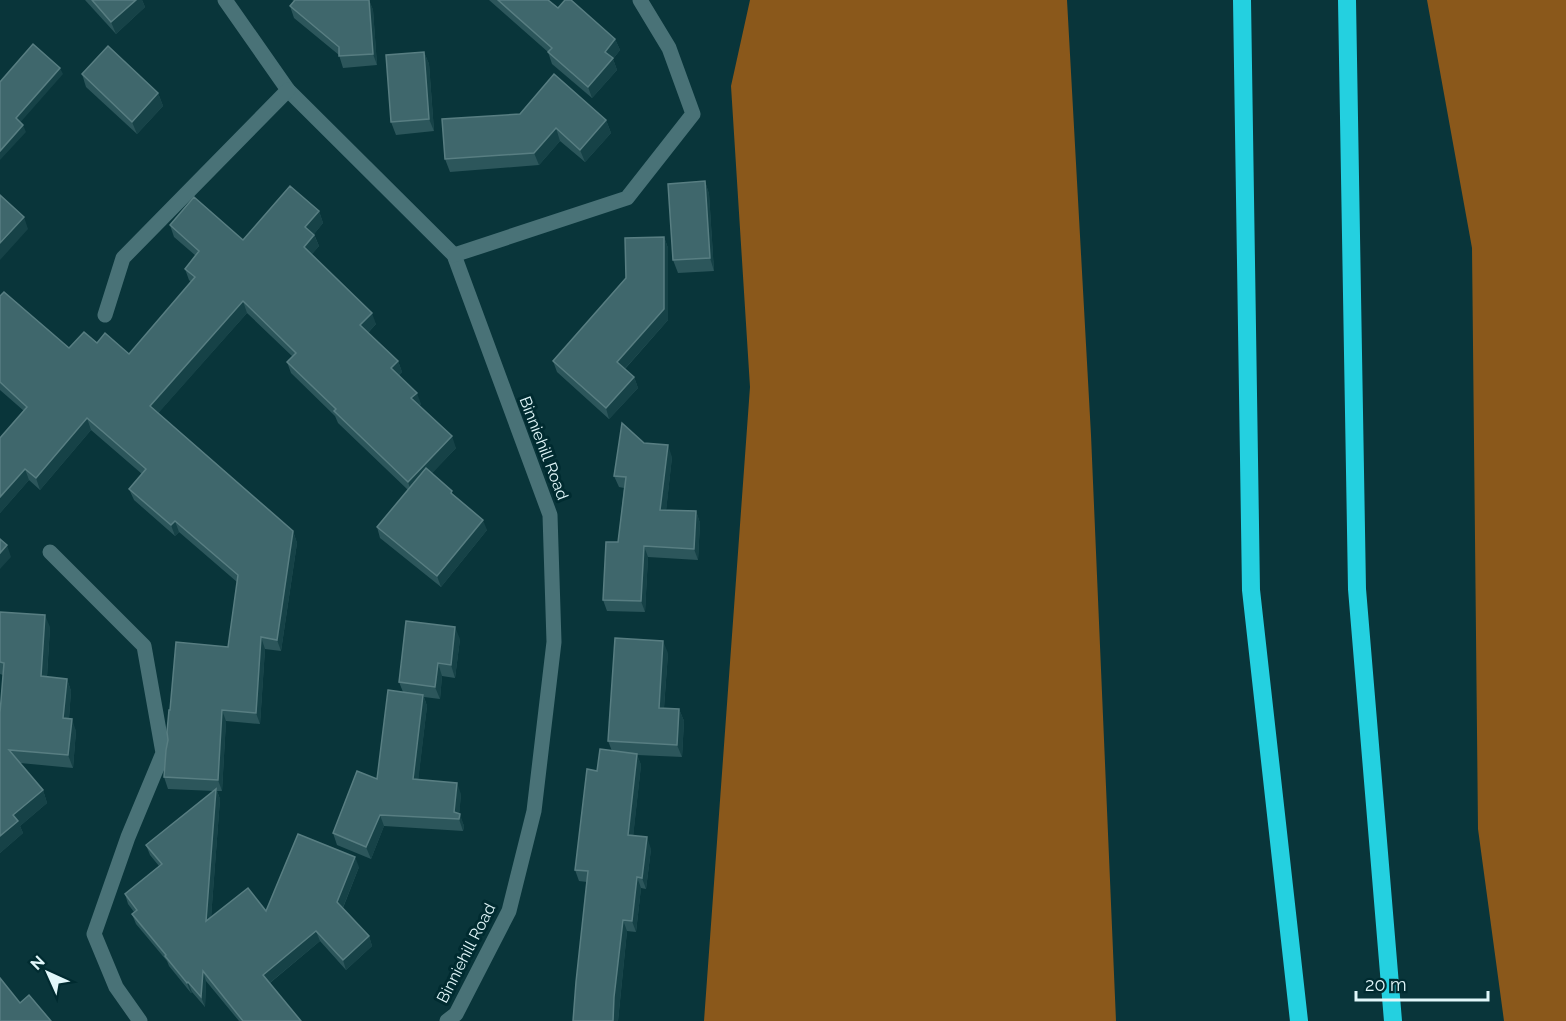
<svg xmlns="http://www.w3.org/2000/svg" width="1566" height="1021" viewBox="0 0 1566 1021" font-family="Raleway,sans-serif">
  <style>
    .forest { fill: #8a581b }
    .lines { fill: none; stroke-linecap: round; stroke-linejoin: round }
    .street { stroke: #497277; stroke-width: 15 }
    .highway { stroke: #24d0e0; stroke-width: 18 }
    .wall { fill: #2c565b }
    .shaded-wall { fill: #164247 }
    .building { fill: #3f676c; stroke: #587e82; stroke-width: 1.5 }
    .labels { text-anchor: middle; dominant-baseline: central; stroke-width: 6; stroke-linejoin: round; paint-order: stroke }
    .street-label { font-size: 16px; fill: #e1f7fa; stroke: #002b30 }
  </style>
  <rect width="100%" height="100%" fill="#09353a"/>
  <!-- forest -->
  <g class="forest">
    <path d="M750,0h317l24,435 25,586h-412l46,-634 -19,-301z"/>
    <path d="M1427,0h139v1021h-62l-26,-192 -6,-581z"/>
  </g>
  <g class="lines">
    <!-- street -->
    <g class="street">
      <path d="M225,0l63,90 166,165 96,260 4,127 -20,169 -25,100 -53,103 -9,7"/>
      <path d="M454,255l173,-57 66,-84 -24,-66 -29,-48"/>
      <path d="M105,315l18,-57 165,-168"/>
      <path d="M50,552l94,94 19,107 -35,84 -34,97 22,53 24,34"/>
    </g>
    <!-- highway -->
    <g class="highway">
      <path d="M1242,0l9,590 48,431"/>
      <path d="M1347,0l10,589 36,432"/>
    </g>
  </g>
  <!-- wall -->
  <g class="wall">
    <path d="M85,0h57l3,7 -29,27z"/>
    <path d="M292,0h77l4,10 4,55 -34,3 -4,-13 -45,-37 -4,-12 4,-5z"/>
    <path d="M489,0h59l10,8 57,31 5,11 -7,9 4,11 -25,28 -40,-34 -4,-12z"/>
    <path d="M424,52l5,12 5,67 -38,4 -5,-13z"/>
    <path d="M82,74l76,19 5,13 -26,28 -51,-47z"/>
    <path d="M442,119l164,1 5,13 -26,29 -25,-21 -21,24 -89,7 -5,-13z"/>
    <path d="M705,181l4,13 5,77 -36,2 -5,-13z"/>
    <path d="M319,211l4,12 -9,11 5,12 -8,9 65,69 -8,9 30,28 4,11 -3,3 22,29 -2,2 37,42 -24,25 55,57 -46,57 -61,-49 -3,-11 31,-37 -70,-67 -3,-7 -44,-43 -4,-11 6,-5 -46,-44 -89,100 135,118 4,12 -16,108 -16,-2 -5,75 -34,-3 -4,70h-5l3,8 -9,119 55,-7 93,-44 -16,41 26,28 3,10 -26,24 -26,-29 -50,42 31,38h-62l-33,-40 -1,26 -13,-15 -1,1 -22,-27 -2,-5 -31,-37 -4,-10 2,-2 -6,-8 -3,-10 34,-28 -9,-11 -4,-10 68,-54 -46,-2 -4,-12 4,-37 2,-30 58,-63 9,-65 -58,-50 -4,4 -41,-36 -5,-11 13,-15 -51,-44 -51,60 -11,-10 -29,33v-75l24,-27 -24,-21v-94l69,52 28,-5 32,11 62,-72 -2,-2 -4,-11 11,-13 -22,-19 -4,-12 73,15z"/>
    <path d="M664,237l4,11v72l-43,49 9,8 4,11 -29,31 -52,-47 -4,-11z"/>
    <path d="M644,443l28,14 -6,53 30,1 4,12 -2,37 -50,-3 -3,55 -38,-1 -4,-11 15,-58 6,-54 -5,-1 -5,-11z"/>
    <path d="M0,612l50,15 -3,50 20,2 4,12 -2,27 7,13 -3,37 -53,-5 23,27 4,13 -27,23 3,7 -23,20v-140l3,-38 -3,-1z"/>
    <path d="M460,639l-5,39 -13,-2 -2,23 -16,-2 3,9 -9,74 43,14 -2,20 5,12 -1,5 -79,-5 -13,33 -34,-14 -4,-12 44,-54 26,-87 -4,-10z"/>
    <path d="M668,653l-4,55 15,1 5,12 -2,36 -45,-2 4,10 -8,71 18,13 -5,40 -5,-1 -5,44 -9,-1 -9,90h-45l14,-139 -8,-1 -4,-11 22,-99 15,-20 -4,-10z"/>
  </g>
  <!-- shaded-wall -->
  <g class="shaded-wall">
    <path d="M136,0h6l3,7 -29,27 -5,-12z"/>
    <path d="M369,0l4,10 4,55 -4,-11z"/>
    <path d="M615,39l5,11 -7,9 4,11 -25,28 -4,-11 17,-35z"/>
    <path d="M424,52l5,12 5,67 -5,-12z"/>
    <path d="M60,68l3,6 -45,51 -2,-7z"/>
    <path d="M158,93l5,13 -26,28 -5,-12z"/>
    <path d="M606,120l5,13 -26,29 -5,-12z"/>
    <path d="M23,125l3,7 -26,28v-9z"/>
    <path d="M556,128l4,13 -21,24 -5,-12z"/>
    <path d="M705,181l4,13 5,77 -4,-13z"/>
    <path d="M319,211l4,12 -13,16 -5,-12z"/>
    <path d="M24,217l4,12 -28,31v-17z"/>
    <path d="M314,235l5,11 -11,13 -4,-12z"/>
    <path d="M664,237l4,11v72l-47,53 -4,-11z"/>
    <path d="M243,301l4,12 -93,105 -4,-12z"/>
    <path d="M372,313l4,11 -12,13 -4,-12z"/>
    <path d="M398,361l4,11 -7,7 -4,-11z"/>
    <path d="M634,377l4,11 -29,31 -3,-11z"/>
    <path d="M417,393l4,11 -5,6 -5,-12z"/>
    <path d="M87,418l4,12 -51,60 -4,-12z"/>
    <path d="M452,436l4,12 -44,46 -4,-12z"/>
    <path d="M668,445l4,12 -7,64 -5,-11z"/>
    <path d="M25,469l4,11 -29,33v-16z"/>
    <path d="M696,511l4,12 -2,37 -4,-11z"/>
    <path d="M483,520l4,10 -46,57 -4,-11z"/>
    <path d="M175,521l4,11 -4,4 -4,-11z"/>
    <path d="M293,531l4,12 -16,108 -4,-11z"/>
    <path d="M7,545l4,12 -11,12v-16z"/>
    <path d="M644,546l4,11 -3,55 -4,-11z"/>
    <path d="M45,615l5,12 -4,62 -5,-13z"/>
    <path d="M455,627l5,12 -5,39 -4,-13z"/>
    <path d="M261,637l4,12 -5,75 -4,-11z"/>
    <path d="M663,641l5,12 -5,67 -4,-12z"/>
    <path d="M438,663l4,13 -2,23 -5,-12z"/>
    <path d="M67,679l4,12 -3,39 -5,-12z"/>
    <path d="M423,695l4,11 -10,85 -4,-12z"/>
    <path d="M679,709l5,12 -2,36 -5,-12z"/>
    <path d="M222,710l4,11 -4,70 -4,-11z"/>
    <path d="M72,719l4,12 -3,37 -5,-13z"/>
    <path d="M637,754l4,11 -9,82 -4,-12z"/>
    <path d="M457,783l4,11 -2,25 1,-5 4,12 -1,5 -4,-12 -5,-7z"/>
    <path d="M216,789l4,10 -10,132 -4,-10z"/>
    <path d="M43,790l4,13 -27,23 3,7 -23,20v-17l13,-21z"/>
    <path d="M380,815l4,11 -13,33 -5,-12z"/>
    <path d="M647,837l4,12 -5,40 -4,-11z"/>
    <path d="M355,857l4,10 -18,45 -4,-10z"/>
    <path d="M637,877l4,11 -5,44 -4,-11z"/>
    <path d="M623,920l4,11 -9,90h-5l1,-24z"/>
    <path d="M316,931l4,10 -53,44 -4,-10z"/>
    <path d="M369,936l3,10 -26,24 -3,-10z"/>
    <path d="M203,971l3,10 -1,26 -4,-10z"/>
    <path d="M188,982l4,10 -1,1 -4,-10z"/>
  </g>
  <!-- building -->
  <g class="building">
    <path d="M92,0h44l-25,22z"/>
    <path d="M295,0h74l4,54 -34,2v-9l-49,-41z"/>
    <path d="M498,0h50l10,8 7,-8h6l44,39 -10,13 8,6 -25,29 -40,-35 4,-4z"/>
    <path d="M33,44l27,24 -44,50 7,7 -23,26v-69z"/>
    <path d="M108,46l50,47 -26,29 -50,-48z"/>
    <path d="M424,52l5,67 -38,3 -5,-67z"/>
    <path d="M554,74l52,46 -26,30 -24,-22 -22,25 -89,6 -3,-40 78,-5z"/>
    <path d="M705,181l5,77 -37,2 -5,-76z"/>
    <path d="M290,186l29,25 -14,16 9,8 -10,12 68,66 -12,12 38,36 -7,7 26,25 -6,5 41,38 -44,46 -74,-71 2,-2 -49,-47 9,-9 -53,-52 -93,105 143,125 -16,109 -16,-3 -5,76 -34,-3 -4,70 -54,-3 2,-27 2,-10 -1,-8 2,-22h1l6,-68 52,5 10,-72 -63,-54 -4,4 -42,-36 17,-20 -59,-51 -51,60 -11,-9 -25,28v-59l27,-31 -27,-25v-86l4,-4 65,56 15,-16 13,11 8,-10 24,21 66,-77 -10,-8 14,-18 -29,-26 24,-28 49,43z"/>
    <path d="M0,195l24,22 -24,26z"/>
    <path d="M664,237v72l-47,53 17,15 -28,31 -53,-47 73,-83 -1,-40z"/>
    <path d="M622,423l22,20 24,2 -8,65 36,1 -2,38 -50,-3 -3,55 -38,-1 3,-58h12l8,-65 -12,-1z"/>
    <path d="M426,468l26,23 -1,2 32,27 -46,56 -60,-49z"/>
    <path d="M0,539l7,6 -7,8z"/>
    <path d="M0,612l45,3 -4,61 26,3 -4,39 9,1 -4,36 -59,-5 34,40 -30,25 5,6 -18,15v-123l4,-50 -4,-1z"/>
    <path d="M406,621l49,6 -4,38 -13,-2 -3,24 -36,-5z"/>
    <path d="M615,638l48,3 -4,67 20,1 -2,36 -69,-4z"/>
    <path d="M388,690l35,5 -10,84 44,4 -3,29 6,2 -1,5 -79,-4 -14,32 -33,-14 24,-62 20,8z"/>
    <path d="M600,749l37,5 -9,81 19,2 -5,41 -5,-1 -5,44 -9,-1 -9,77 -1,24h-40l3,-39 12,-111 -13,-1 12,-101 10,2z"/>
    <path d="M216,789l-10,132 42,-33 18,23 32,-77 57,23 -18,45 32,34 -26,24 -27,-29 -53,44 38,46h-58l-40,-50 -2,26 -13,-15 -1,1 -22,-27 1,-1 -34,-41 5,-4 -12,-16 37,-30 -16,-19z"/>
    <path d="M0,978l20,25 9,-8 22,26h-51z"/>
  </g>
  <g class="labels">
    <!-- street labels -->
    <g class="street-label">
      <text transform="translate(544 448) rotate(69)">Binniehill Road</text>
      <text transform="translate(466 953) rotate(-63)">Binniehill Road</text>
    </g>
  </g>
  <!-- north arrow -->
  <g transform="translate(48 973) rotate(315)" stroke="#002b30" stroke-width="4.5" paint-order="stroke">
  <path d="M0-4.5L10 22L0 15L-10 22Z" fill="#e1f7fa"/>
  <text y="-9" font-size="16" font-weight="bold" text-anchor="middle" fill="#e1f7fa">N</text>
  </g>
  <!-- scale -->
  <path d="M1356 991v9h132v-9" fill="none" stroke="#e1f7fa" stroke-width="3"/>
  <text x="1365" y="991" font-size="18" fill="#e1f7fa" stroke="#002b30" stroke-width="4.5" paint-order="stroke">20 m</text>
</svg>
